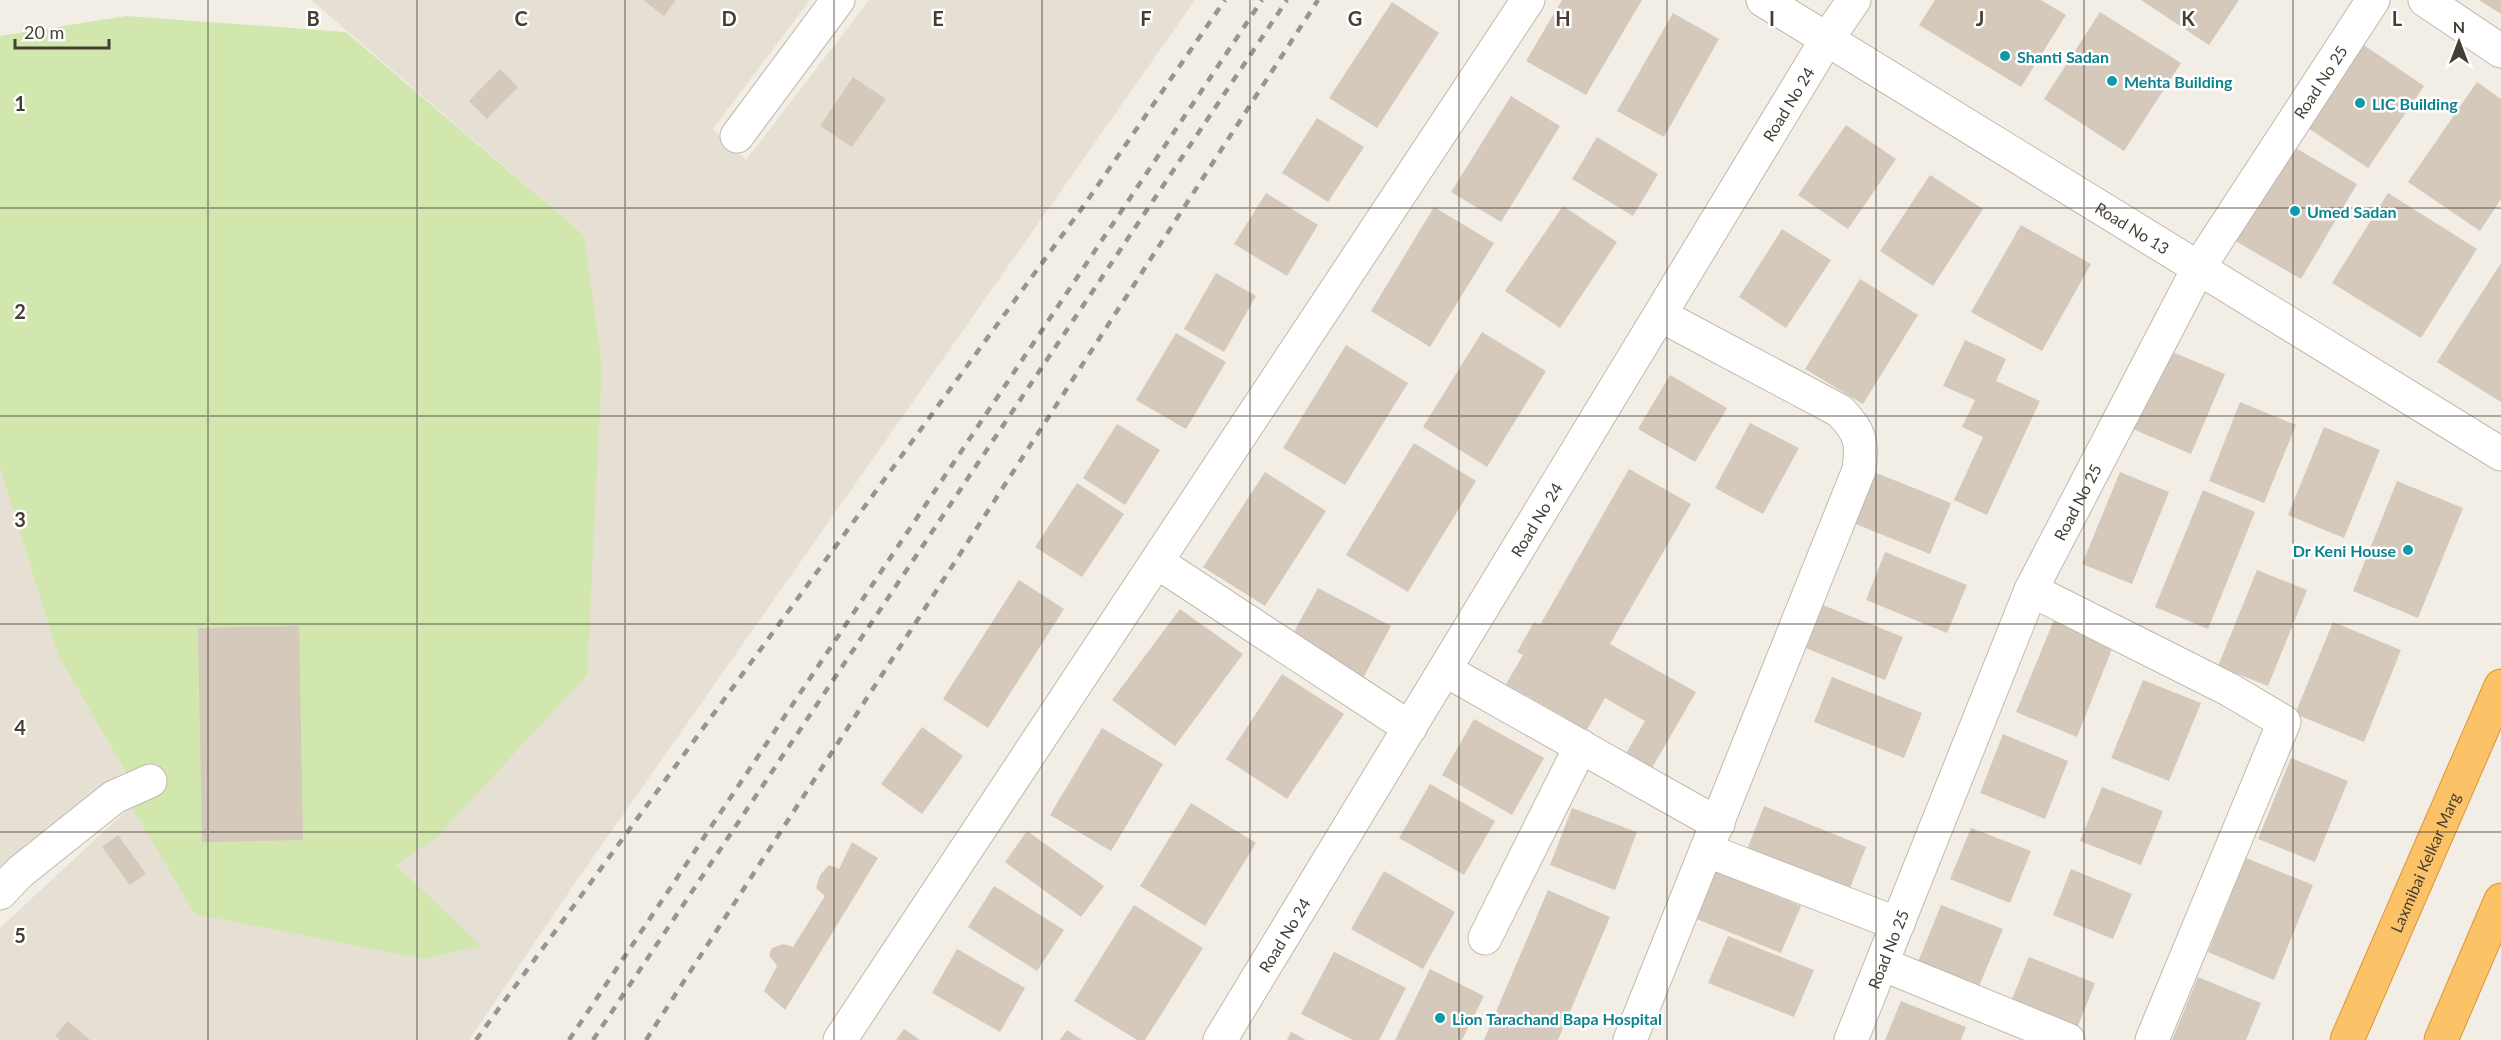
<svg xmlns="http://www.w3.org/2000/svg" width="2501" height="1040" viewBox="0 0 2501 1040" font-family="Lato,sans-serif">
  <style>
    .residential { fill: #e6dfd4 }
    .green { fill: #d1e7ae }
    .building { fill: #d4c9bb }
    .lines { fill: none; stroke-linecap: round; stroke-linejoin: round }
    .minor-casing { stroke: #c1b8ab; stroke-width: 35 }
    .highway-casing { stroke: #db9537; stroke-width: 35 }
    .minor { stroke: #fff; stroke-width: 33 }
    .highway { stroke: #fcc267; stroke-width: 33 }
    .rail { stroke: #959595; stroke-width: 4.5; stroke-dasharray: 8 8; stroke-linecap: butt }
    .grid { fill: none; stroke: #453e35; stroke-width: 1.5; stroke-opacity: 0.55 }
    .culture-dot { fill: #0f9aa8; stroke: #fff; stroke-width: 2 }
    .labels { text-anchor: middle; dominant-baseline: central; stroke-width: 5; stroke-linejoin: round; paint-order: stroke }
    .culture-label { font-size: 16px; font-weight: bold; fill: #0d838f; stroke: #fff; text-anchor: start }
    .street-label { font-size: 16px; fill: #453e35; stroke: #fff }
    .grid-label { font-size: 20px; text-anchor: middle; font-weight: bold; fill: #453e35; stroke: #fff; stroke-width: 5; stroke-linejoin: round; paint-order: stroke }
  </style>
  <rect width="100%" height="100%" fill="#f3eee5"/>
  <!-- residential -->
  <g class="residential">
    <path d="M311,0h499l-97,129 33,31 123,-160h326l-620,883 -106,157h-469v-112l131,-122 349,140 -85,-81 41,-27 148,-603z"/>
    <path d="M0,468l58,187 67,116 -67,52 -58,59z"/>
  </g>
  <!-- green -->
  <path class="green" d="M127,16l219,16 238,203 18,132 -15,308 -151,163 -40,27 85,81 -57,13 -229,-45 -64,-108 -6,-35 -67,-116 -58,-187v-432z"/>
  <!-- building -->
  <g class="building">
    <path d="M643,0h33l-12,16z"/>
    <path d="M1562,0h80l-56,95 -60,-34z"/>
    <path d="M1935,0h106l25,15 -45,72 -102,-62z"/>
    <path d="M2141,0h98l-30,45z"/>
    <path d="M2479,0h22v14z"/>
    <path d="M1392,2l47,31 -62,95 -48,-30z"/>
    <path d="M2100,12l81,51 -57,88 -80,-52z"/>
    <path d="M1673,13l46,26 -55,98 -47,-26z"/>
    <path d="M2352,37l72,49 -56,82 -72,-48z"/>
    <path d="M500,69l18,18 -31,32 -18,-18z"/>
    <path d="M853,77l33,22 -34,48 -32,-21z"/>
    <path d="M2477,82l24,17v100l-21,32 -72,-49z"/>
    <path d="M1511,96l49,30 -59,96 -50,-30z"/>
    <path d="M1317,118l47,29 -36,55 -46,-29z"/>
    <path d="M1846,125l50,34 -48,70 -50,-34z"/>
    <path d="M1597,137l61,37 -25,42 -61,-37z"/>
    <path d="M2289,144l68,40 -56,95 -69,-40z"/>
    <path d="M1930,175l53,34 -50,77 -53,-35z"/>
    <path d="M1266,193l52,32 -31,51 -53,-32z"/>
    <path d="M2388,193l89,56 -56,89 -89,-55z"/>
    <path d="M1563,206l54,36 -57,86 -55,-37z"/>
    <path d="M1434,207l60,36 -64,104 -59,-36z"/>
    <path d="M2021,225l70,39 -49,87 -71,-39z"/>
    <path d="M1782,229l49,31 -45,68 -47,-31z"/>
    <path d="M2501,263v139l-64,-40z"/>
    <path d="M1216,273l40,23 -32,56 -40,-23z"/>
    <path d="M1860,279l58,36 -55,89 -58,-35z"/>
    <path d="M1482,332l64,39 -59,96 -64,-40z"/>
    <path d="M1176,333l50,29 -40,67 -50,-29z"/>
    <path d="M1965,340l41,19 -10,22 44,20 -53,114 -33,-15 29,-63 -21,-10 13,-27 -32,-14z"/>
    <path d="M1346,345l62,38 -63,102 -62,-37z"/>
    <path d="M2163,348l62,26 -34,80 -63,-27z"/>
    <path d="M1670,375l57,33 -32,54 -57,-33z"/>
    <path d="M2240,402l56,23 -32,78 -55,-22z"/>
    <path d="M1750,423l49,25 -36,66 -48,-26z"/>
    <path d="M1117,424l43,26 -35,55 -42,-27z"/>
    <path d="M2324,427l56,23 -36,88 -56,-23z"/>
    <path d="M1414,443l62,38 -68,111 -62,-37z"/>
    <path d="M1629,469l62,35 -81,140 86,48 -51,88 -26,-15 26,-44 -40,-23 -25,44 -21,-11 7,-13 -60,-34 17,-29 -6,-3 17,-30 6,3z"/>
    <path d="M1869,470l82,33 -21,51 -82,-33z"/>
    <path d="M1265,472l61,39 -61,95 -62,-39z"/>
    <path d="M2120,472l49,20 -37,92 -50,-20z"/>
    <path d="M2397,481l66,27 -45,110 -65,-27z"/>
    <path d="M1077,483l47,31 -42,63 -47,-30z"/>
    <path d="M2203,490l52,22 -47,117 -53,-22z"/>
    <path d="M1885,552l82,33 -20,48 -81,-33z"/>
    <path d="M2257,570l50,20 -39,96 -50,-20z"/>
    <path d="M1019,580l45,29 -76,119 -45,-29z"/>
    <path d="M1318,588l73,38 -28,52 -73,-39z"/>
    <path d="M1820,604l83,33 -18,43 -82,-33z"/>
    <path d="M1180,609l63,45 -68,92 -63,-46z"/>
    <path d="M2054,620l60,24 -37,93 -61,-25z"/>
    <path d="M2333,622l68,28 -37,92 -69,-28z"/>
    <path d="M299,626l4,214 -101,2 -4,-214z"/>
    <path d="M1282,674l62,40 -57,85 -61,-40z"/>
    <path d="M1832,677l90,36 -18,45 -90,-36z"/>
    <path d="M2143,680l58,23 -32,78 -58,-23z"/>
    <path d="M1474,719l70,39 -32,57 -70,-40z"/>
    <path d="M922,727l41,29 -41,58 -41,-30z"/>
    <path d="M1102,728l61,36 -52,87 -61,-36z"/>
    <path d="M2003,734l65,27 -23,58 -65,-26z"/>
    <path d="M2291,758l57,23 -33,81 -57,-23z"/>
    <path d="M1430,784l65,37 -31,54 -65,-37z"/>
    <path d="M2102,787l61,24 -22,54 -61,-24z"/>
    <path d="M1191,803l65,40 -51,83 -65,-40z"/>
    <path d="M1764,806l102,41 -19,49 -102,-41z"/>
    <path d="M1572,808l65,24 -22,58 -65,-25z"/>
    <path d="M1971,828l60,23 -21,52 -60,-24z"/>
    <path d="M1027,831l77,55 -23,31 -76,-55z"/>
    <path d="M118,835l28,39 -16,11 -28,-38z"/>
    <path d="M852,842l26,16 -93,152 -21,-19 13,-25 -8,-11 3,-7 11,-4 10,3 32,-51 -9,-8 4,-13 9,-10 10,4z"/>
    <path d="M2246,858l67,27 -39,95 -66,-28z"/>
    <path d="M2071,869l61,25 -19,45 -60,-24z"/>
    <path d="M1384,871l71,41 -32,57 -72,-40z"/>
    <path d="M1714,871l87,35 -20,47 -87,-35z"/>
    <path d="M994,886l70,44 -27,41 -69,-44z"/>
    <path d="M1548,890l62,27 -52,123h-74z"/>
    <path d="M1134,905l69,43 -58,92h-8l-63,-39z"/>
    <path d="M1941,905l62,24 -26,62 -61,-24z"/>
    <path d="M1728,936l86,34 -20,47 -86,-34z"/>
    <path d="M957,949l68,39 -25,44 -68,-39z"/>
    <path d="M1334,952l72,36 -27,52h-26l-52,-26z"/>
    <path d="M2029,957l66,26 -19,48 -66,-27z"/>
    <path d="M1430,969l54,27 -22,44h-67z"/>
    <path d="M2198,977l63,26 -15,37h-74z"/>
    <path d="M1901,1001l65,26 -5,13h-76z"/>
    <path d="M68,1021l22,19h-30l-5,-4z"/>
    <path d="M904,1029l16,11h-24z"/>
    <path d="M1067,1030l15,10h-22z"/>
    <path d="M1291,1032l15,8h-19z"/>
  </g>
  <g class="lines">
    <defs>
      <g id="minor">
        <path id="s1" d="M1763,0l738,454"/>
        <path d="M2425,0l76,51"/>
        <path d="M737,136l101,-136"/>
        <path d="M1157,562l253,166"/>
        <path d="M2031,590l199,100 54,32 -132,318"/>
        <path d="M1445,670l273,154"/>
        <path d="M1706,850l192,74"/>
        <path d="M0,893l20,-21 94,-75 36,-16"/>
        <path d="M1485,938l96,-192"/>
        <path d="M1882,964l186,76"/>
        <path d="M840,1040l688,-1040"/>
        <path id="s2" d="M1220,1040l607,-1001 27,-39"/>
        <path d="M1630,1040l229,-570c4,-29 1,-38 -19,-59l-180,-96"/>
        <path id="s3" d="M1851,1040l180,-450 168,-323 174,-267"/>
      </g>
      <g id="highway">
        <path id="s4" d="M2347,1040l154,-354"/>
        <path d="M2441,1040l60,-140"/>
      </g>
    </defs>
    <!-- minor casing -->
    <use href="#minor" class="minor-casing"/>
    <!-- highway casing -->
    <use href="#highway" class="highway-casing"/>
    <!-- minor -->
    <use href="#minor" class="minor"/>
    <!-- highway -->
    <use href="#highway" class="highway"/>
    <!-- rail -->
    <g class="rail">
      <path d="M476,1040l609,-836 140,-204"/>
      <path d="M569,1040l693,-1040"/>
      <path d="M593,1040l694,-1040"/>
      <path d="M646,1040l672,-1040"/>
    </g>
  </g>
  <!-- grid -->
  <path class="grid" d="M208,0v1040M417,0v1040M625,0v1040M834,0v1040M1042,0v1040M1250,0v1040M1459,0v1040M1667,0v1040M1876,0v1040M2084,0v1040M2293,0v1040M0,208h2501M0,416h2501M0,624h2501M0,832h2501"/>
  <!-- markers -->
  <g class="culture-dot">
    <circle cx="2005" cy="56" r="6"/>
    <circle cx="2112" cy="81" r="6"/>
    <circle cx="2360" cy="103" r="6"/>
    <circle cx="2295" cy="211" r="6"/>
    <circle cx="2408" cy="550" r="6"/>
    <circle cx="1440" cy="1018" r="6"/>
  </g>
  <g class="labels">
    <!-- culture labels -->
    <g class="culture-label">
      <text x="2017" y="56">Shanti Sadan</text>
      <text x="2124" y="81">Mehta Building</text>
      <text x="2372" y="103">LIC Building</text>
      <text x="2307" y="211">Umed Sadan</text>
      <text x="2396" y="550" text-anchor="end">Dr Keni House</text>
      <text x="1452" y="1018">Lion Tarachand Bapa Hospital</text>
    </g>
    <!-- street labels -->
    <g class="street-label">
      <text stroke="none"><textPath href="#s3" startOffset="1070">Road No 25</textPath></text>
      <text stroke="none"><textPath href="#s2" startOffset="1095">Road No 24</textPath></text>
      <text stroke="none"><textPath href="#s1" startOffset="434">Road No 13</textPath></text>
      <text stroke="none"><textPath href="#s3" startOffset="584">Road No 25</textPath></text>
      <text stroke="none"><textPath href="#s2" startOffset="609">Road No 24</textPath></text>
      <text stroke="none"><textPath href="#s4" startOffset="194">Laxmibai Kelkar Marg</textPath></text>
      <text stroke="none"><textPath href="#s2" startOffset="123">Road No 24</textPath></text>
      <text stroke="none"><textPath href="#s3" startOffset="98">Road No 25</textPath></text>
    </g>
  </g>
  <g class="grid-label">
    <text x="313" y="26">B</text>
    <text x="521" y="26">C</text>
    <text x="729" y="26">D</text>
    <text x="938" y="26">E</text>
    <text x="1146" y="26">F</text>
    <text x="1355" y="26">G</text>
    <text x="1563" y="26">H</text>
    <text x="1772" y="26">I</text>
    <text x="1980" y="26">J</text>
    <text x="2188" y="26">K</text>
    <text x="2397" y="26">L</text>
    <text x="20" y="111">1</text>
    <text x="20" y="319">2</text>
    <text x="20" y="527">3</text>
    <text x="20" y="735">4</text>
    <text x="20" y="943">5</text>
  </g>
  <!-- north arrow -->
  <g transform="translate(2459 42)" stroke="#ffffff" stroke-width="4.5" paint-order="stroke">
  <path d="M0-4.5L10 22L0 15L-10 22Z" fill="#453e35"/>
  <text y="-9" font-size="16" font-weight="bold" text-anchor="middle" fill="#453e35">N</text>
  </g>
  <!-- scale -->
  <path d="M15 39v9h94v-9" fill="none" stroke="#453e35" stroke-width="3"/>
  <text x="24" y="39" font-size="18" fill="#453e35" stroke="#ffffff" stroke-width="4.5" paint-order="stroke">20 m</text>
</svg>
